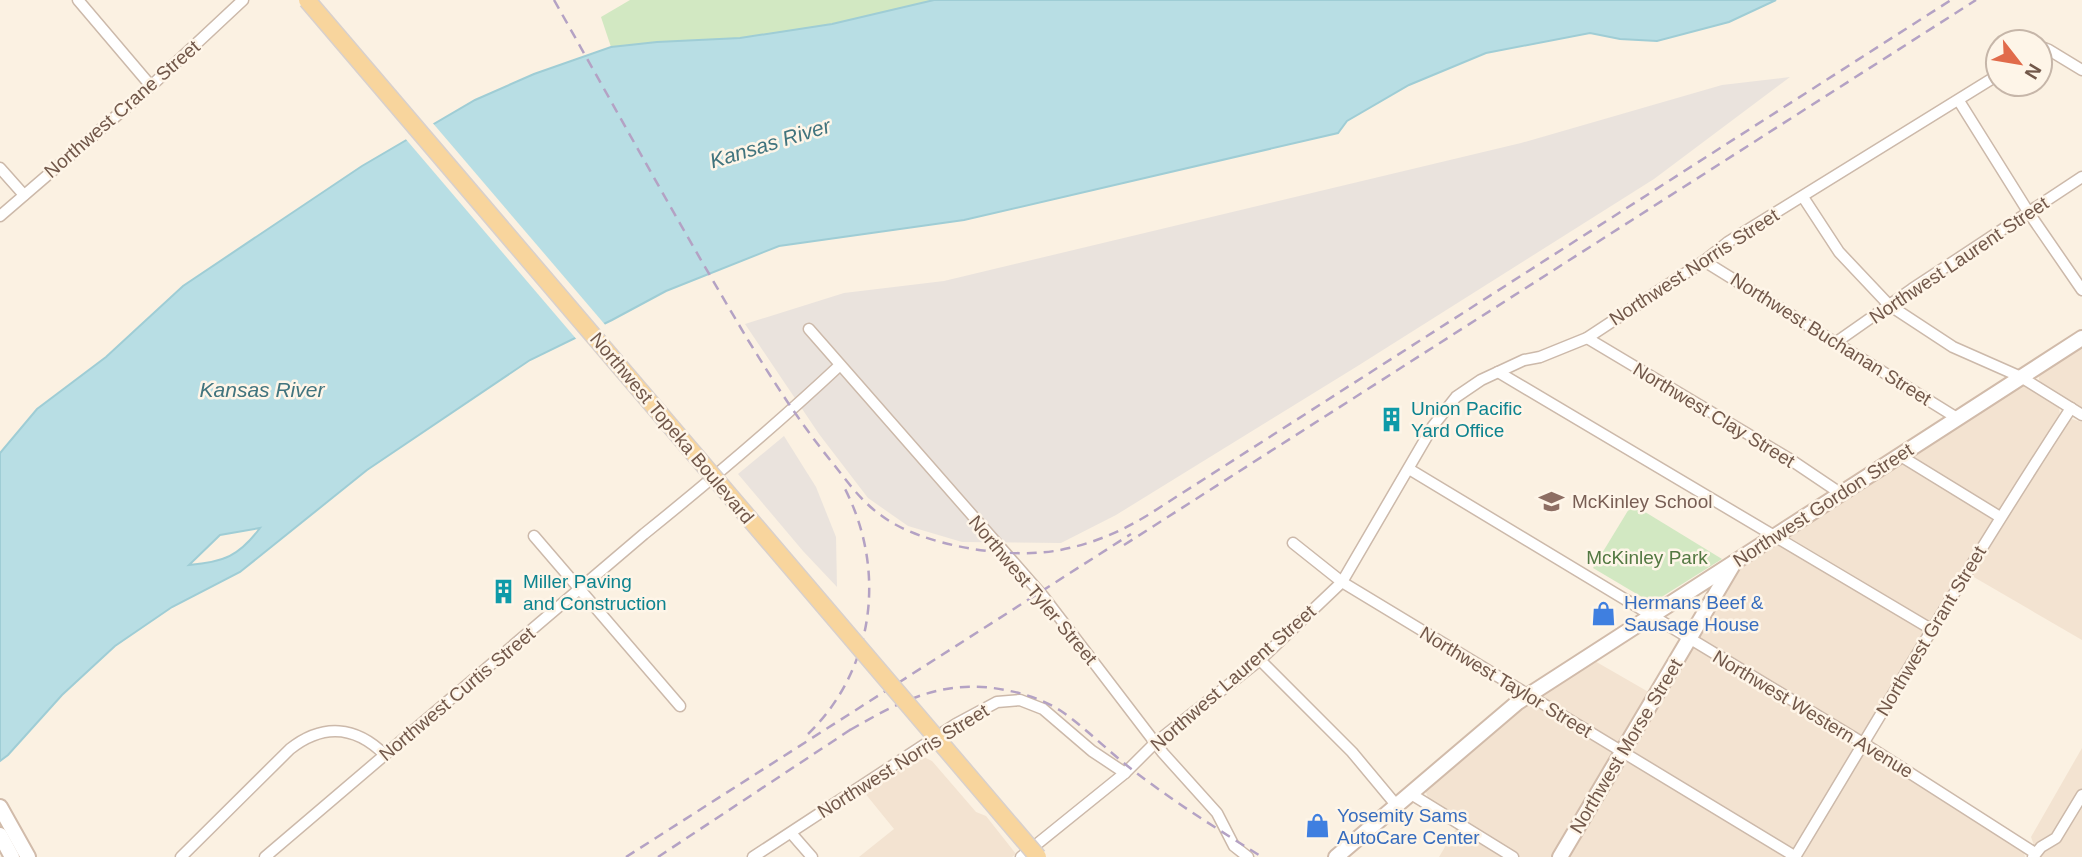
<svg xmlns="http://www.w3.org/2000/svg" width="2082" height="857" viewBox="0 0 2082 857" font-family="Helvetica,sans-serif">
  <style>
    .residential { fill: #f3e3d1 }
    .industrial { fill: #eae3dd }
    .green { fill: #d2e8c2 }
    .water { fill: #b8dee4; stroke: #9fcdd5; stroke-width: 2; fill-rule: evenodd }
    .pier { fill: #fbf1e2 }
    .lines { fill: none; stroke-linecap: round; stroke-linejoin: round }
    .street-casing { stroke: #ccb9aa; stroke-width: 13 }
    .secondary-casing { stroke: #d1bbaa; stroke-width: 18 }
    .street { stroke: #fff; stroke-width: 10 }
    .secondary { stroke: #fff; stroke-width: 14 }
    .rail { stroke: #b4a2c4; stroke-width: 2.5; stroke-dasharray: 10 7; stroke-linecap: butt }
    .primary-bridge-casing { stroke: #d8d0cc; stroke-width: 19; stroke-linecap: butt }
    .primary-bridge { stroke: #f8d59d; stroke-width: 16 }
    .labels { text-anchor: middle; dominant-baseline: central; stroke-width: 5; stroke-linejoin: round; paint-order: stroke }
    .street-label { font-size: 19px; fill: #72584a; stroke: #fef5e8 }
    .culture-label { font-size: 19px; fill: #0d838f; stroke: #fef5e8; text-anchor: start }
    .education-label { font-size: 19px; fill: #785e54; stroke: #fef5e8; text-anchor: start }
    .park-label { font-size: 19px; fill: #537842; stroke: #fef5e8 }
    .shop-label { font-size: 19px; fill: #366cbe; stroke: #fef5e8; text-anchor: start }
    .water-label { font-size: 21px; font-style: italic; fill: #41747e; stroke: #fef5e8 }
  </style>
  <rect width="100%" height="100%" fill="#fbf1e2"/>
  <!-- residential -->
  <g class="residential">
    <path d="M2082,346v63l-39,-24 -4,-5v-6z"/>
    <path d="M2025,385l34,21 1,11 -204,329 167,103 2,8h-586l22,-37 -33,-22 -3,-8 97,-84 71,-46 66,38 63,-104 23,-32 274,-176z"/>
    <path d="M2072,419l10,3v218l-110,-64 95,-153z"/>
    <path d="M2082,748v109h-44l-7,-20z"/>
    <path d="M922,756l10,5 44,51 10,4 30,38 -4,3h-153l35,-28 -30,-37z"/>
  </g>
  <!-- industrial -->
  <g class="industrial">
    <path d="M1790,77l-136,102 -298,188 -240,148 -55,28 -99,-1 -54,-16 -40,-28 -49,-64 -74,-110 99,-31 100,-12 577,-138 201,-58z"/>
    <path d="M784,436l32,51 20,50 1,50 -34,-36 -65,-77z"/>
  </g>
  <!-- green -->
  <g class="green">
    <path d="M630,0h304c-64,15 -129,32 -195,38 -43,4 -85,5 -128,9l-10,-30z"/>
    <path d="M1632,504l90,55 -70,44 -59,-35z"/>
  </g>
  <!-- water -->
  <path class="water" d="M934,0h842l-47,22 -72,19 -37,-2 -30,-6 -104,20 -77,32 -62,36 -9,12 -374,87 -185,26 -113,45 -54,29 -82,40 -163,110 -127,102 -68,35 -57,39 -53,49 -54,60 -8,6v-308l37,-44 69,-52 77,-71 179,-120 113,-66 59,-26 77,-27 46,-5 83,-4 92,-14zM260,528c-21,28 -36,34 -71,37l31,-30z"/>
  <!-- pier -->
  <path class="pier" d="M431,121l176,206 -29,14 -174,-204z"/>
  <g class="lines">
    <defs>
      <g id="street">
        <path d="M78,0l73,86"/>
        <path d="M2040,51l4,-3 5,2 33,20"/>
        <path d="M1959,101l70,112 53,77"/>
        <path d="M0,168l24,27"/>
        <path d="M1803,197l36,55 50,53 64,42 68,30 61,38"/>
        <path d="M0,216l151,-130 92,-86"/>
        <path d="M1704,261l253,157"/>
        <path d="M809,329l234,267 120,157 54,60 17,33 14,11"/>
        <path d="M1587,338l201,120 52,35"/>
        <path d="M1835,343l77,-54 170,-112"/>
        <path d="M1498,372l433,257"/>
        <path d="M1899,455l101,62"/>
        <path d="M1409,469l454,274 172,110"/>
        <path d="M534,536l146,170"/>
        <path d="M1293,543l49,39 454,275"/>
        <path d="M1260,660l92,92 45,54"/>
        <path d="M1411,794l102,63"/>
        <path d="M791,833l21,24"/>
        <path d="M181,857l109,-108c33,-26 66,-23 95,6"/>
        <path d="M265,857l379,-323c67,-54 132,-109 195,-168"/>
        <path d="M753,857l203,-133 41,-22 23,-2 23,9 49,42 33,22"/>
        <path d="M1021,857l104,-84 30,-30 34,-27 71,-56 82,-78 91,-156 23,-29 25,-17 43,-20 16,-3 47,-19 117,-77 24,-19 270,-167"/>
        <path d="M1795,857c91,-151 180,-302 276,-449"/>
        <path d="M2033,857l8,-10 15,-9 26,-43"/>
      </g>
      <g id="secondary">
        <path d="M0,807l28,50"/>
        <path d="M0,835l12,22"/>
        <path d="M1336,857l182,-155 564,-364"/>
        <path d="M1560,857l174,-294"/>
      </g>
    </defs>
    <!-- street casing -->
    <use href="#street" class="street-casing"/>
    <!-- secondary casing -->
    <use href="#secondary" class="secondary-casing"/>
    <!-- street -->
    <use href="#street" class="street"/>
    <!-- secondary -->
    <use href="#secondary" class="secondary"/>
    <!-- rail -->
    <g class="rail">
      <path d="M554,0c64,113 127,228 194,340 27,44 54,86 87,126 14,18 28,37 47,50 40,30 128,44 178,34 32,-6 60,-18 88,-35l803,-515"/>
      <path d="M1124,545l852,-545"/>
      <path d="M850,730c54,-31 97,-53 160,-39 20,4 38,11 54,22 25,18 46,40 70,58 40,31 85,59 128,86"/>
      <path d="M808,734c67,-65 79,-165 36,-247"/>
      <path d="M626,857l505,-323"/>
      <path d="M658,857l198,-131"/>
    </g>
    <defs>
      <path id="primary-bridge" d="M307,0l731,857"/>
    </defs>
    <!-- primary-bridge casing -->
    <use href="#primary-bridge" class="primary-bridge-casing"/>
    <!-- primary-bridge -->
    <use href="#primary-bridge" class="primary-bridge"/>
  </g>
  <!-- icons -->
  <defs>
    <symbol id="building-bare" viewBox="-9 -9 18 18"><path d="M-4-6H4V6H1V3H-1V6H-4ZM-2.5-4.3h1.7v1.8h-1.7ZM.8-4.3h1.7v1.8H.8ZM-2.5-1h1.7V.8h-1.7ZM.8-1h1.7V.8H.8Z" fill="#0f9aa8" stroke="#fef5e8" stroke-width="2.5" paint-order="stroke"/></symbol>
    <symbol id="school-bare" viewBox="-9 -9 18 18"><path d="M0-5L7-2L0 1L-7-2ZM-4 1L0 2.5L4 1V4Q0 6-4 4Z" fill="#8d6e63" stroke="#fef5e8" stroke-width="2.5" paint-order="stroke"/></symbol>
    <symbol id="shop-bare" viewBox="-9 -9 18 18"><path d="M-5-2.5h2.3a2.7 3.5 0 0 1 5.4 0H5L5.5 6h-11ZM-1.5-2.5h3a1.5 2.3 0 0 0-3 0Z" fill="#3f7fe0" stroke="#fef5e8" stroke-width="2.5" paint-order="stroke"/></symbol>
  </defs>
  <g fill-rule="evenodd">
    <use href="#building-bare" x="1374" y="402" width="35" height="35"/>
    <use href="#school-bare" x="1534" y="484" width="35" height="35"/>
    <use href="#building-bare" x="486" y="574" width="35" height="35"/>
    <use href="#shop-bare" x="1586" y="596" width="35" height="35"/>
    <use href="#shop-bare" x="1300" y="808" width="35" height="35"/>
  </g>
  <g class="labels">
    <!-- street labels -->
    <g class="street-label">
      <text transform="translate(122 109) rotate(-41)">Northwest Crane Street</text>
      <text transform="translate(1959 260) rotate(-34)">Northwest Laurent Street</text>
      <text transform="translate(1694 267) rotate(-33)">Northwest Norris Street</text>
      <text transform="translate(1831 339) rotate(32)">Northwest Buchanan Street</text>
      <text transform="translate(1714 415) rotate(31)">Northwest Clay Street</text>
      <text transform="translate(672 428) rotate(50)">Northwest Topeka Boulevard</text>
      <text transform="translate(1823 505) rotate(-33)">Northwest Gordon Street</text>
      <text transform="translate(1033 590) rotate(50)">Northwest Tyler Street</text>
      <text transform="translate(1931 631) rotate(-59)">Northwest Grant Street</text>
      <text transform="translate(1233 678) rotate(-41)">Northwest Laurent Street</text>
      <text transform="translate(1506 682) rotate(31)">Northwest Taylor Street</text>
      <text transform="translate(457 694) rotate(-40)">Northwest Curtis Street</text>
      <text transform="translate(1813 714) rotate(31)">Northwest Western Avenue</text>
      <text transform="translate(1626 746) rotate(-59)">Northwest Morse Street</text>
      <text transform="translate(903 761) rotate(-32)">Northwest Norris Street</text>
    </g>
    <!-- culture labels -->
    <g class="culture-label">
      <text x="1411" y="408">Union Pacific<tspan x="1411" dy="22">Yard Office</tspan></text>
      <text x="523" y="581">Miller Paving<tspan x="523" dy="22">and Construction</tspan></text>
    </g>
    <!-- education labels -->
    <g class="education-label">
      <text x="1572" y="501">McKinley School</text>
    </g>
    <!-- park labels -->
    <g class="park-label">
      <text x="1647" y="557">McKinley Park</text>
    </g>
    <!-- shop labels -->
    <g class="shop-label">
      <text x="1624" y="602">Hermans Beef &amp;<tspan x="1624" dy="22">Sausage House</tspan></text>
      <text x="1337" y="815">Yosemity Sams<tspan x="1337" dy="22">AutoCare Center</tspan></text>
    </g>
    <!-- water labels -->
    <g class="water-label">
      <text transform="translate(770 143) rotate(-17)">Kansas River</text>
      <text x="262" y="389">Kansas River</text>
    </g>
  </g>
  <!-- north arrow -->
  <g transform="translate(2019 63) rotate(121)"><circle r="33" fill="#fef5e8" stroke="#c6b6a9" stroke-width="2"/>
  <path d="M0-5L12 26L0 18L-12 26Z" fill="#e16b4b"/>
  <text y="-10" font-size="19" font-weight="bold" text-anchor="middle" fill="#72584a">N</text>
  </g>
</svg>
